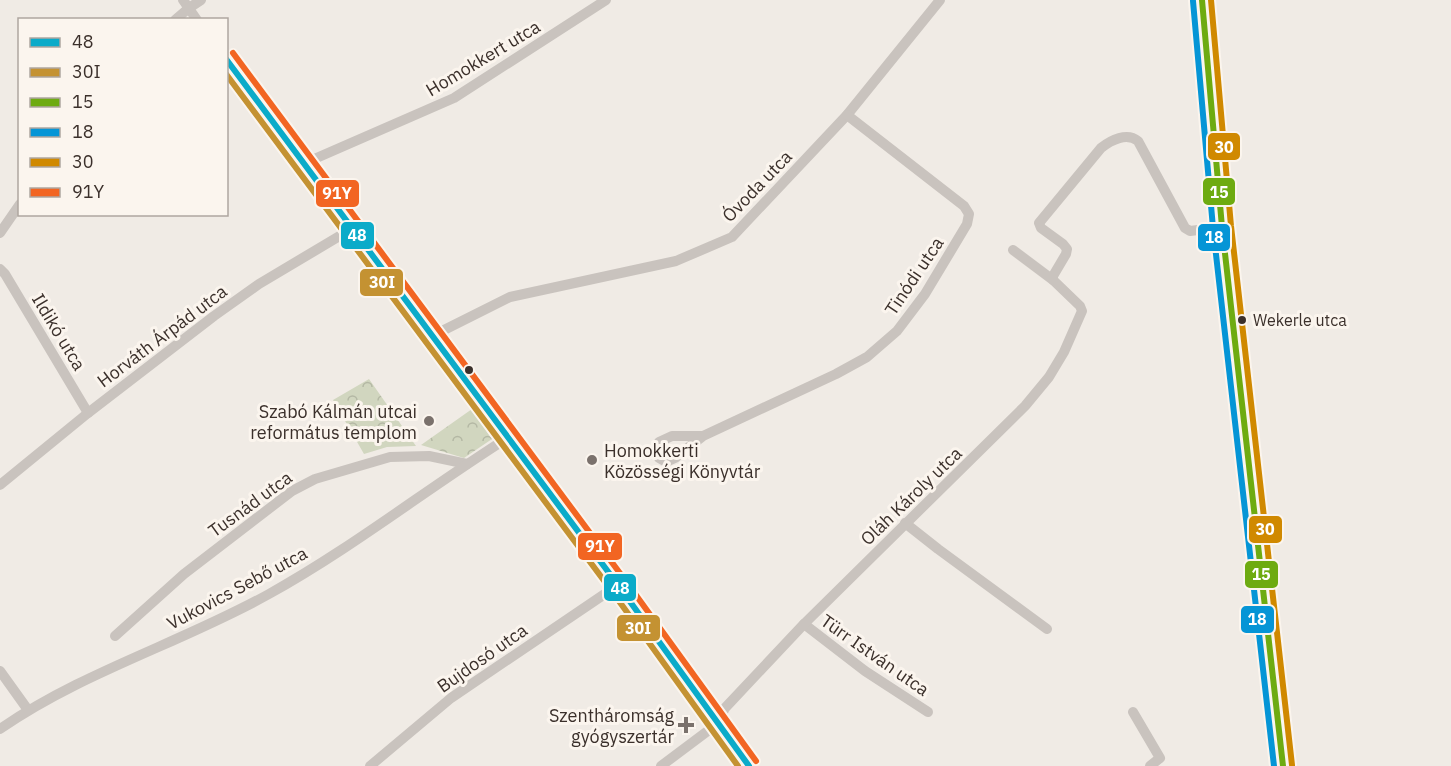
<svg xmlns="http://www.w3.org/2000/svg" width="1451" height="766" viewBox="0 0 1451 766" font-family="'IBM Plex Sans',sans-serif">
  <style>
    .forest { fill: url(#forest-crowns) }
    .lines { fill: none; stroke-linecap: round; stroke-linejoin: round }
    .minor { stroke: #c9c3be; stroke-width: 10 }
    .bus-1-casing { stroke: #fbf5ee; stroke-width: 10 }
    .bus-2-casing { stroke: #fbf5ee; stroke-width: 10 }
    .bus-3-casing { stroke: #fbf5ee; stroke-width: 10 }
    .bus-4-casing { stroke: #fbf5ee; stroke-width: 10 }
    .bus-5-casing { stroke: #fbf5ee; stroke-width: 10 }
    .bus-6-casing { stroke: #fbf5ee; stroke-width: 10 }
    .bus-1 { stroke: #0babc9; stroke-width: 6 }
    .bus-2 { stroke: #c49232; stroke-width: 6 }
    .bus-3 { stroke: #6eab11; stroke-width: 6 }
    .bus-4 { stroke: #0595d6; stroke-width: 6 }
    .bus-5 { stroke: #d08900; stroke-width: 6 }
    .bus-6 { stroke: #f26522; stroke-width: 6 }
    .bus-dot { fill: #3b302b; stroke: #fbf5ee; stroke-width: 2 }
    .poi-dot { fill: #7a716c; stroke: #fbf5ee; stroke-width: 2 }
    .labels { text-anchor: middle; dominant-baseline: central; stroke-width: 6; stroke-linejoin: round; paint-order: stroke }
    .bus-label { font-size: 16px; fill: #3b302b; stroke: #fbf5ee; text-anchor: start }
    .street-label { font-size: 18px; fill: #3b302b; stroke: #fbf5ee }
    .poi-label { font-size: 18px; fill: #3b302b; stroke: #fbf5ee; text-anchor: end }
    .line-badge { stroke: #fbf5ee; stroke-width: 2 }
    .badge-label { font-size: 16px; text-anchor: middle; font-weight: bold; fill: #fff }
  </style>
  <defs>
    <pattern id="forest-crowns" width="20" height="18" patternUnits="userSpaceOnUse" patternTransform="scale(1.5)"><rect width="20" height="18" fill="#d1d6bf"/><path d="M2 6a3 3 0 1 1 6 0M12 15a3 3 0 1 1 6 0" fill="none" stroke="#b4b8a4"/></pattern>
  </defs>
  <rect width="100%" height="100%" fill="#f0ebe5"/>
  <!-- forest -->
  <g class="forest">
    <path d="M369,379l47,67 -29,1 -23,7 -31,-54z"/>
    <path d="M472,409l20,30 -28,19 -43,-13z"/>
  </g>
  <g class="lines">
    <!-- minor -->
    <g class="minor">
      <path d="M183,0l14,20"/>
      <path d="M1202,0l20,227 61,539"/>
      <path d="M175,20l14,-12 12,-8"/>
      <path d="M226,58l392,527 131,181"/>
      <path d="M305,163l149,-65 152,-98"/>
      <path d="M0,233l20,-29"/>
      <path d="M1013,250l40,30"/>
      <path d="M0,269l5,5 83,139"/>
      <path d="M434,335l76,-38 166,-36 56,-24 115,-122 93,-115"/>
      <path d="M703,436l-28,22 -9,4 -7,-4 -4,-8 4,-8 13,-6h31l133,-62 31,-17 30,-26 28,-37 42,-70 2,-10 -5,-8 -117,-91"/>
      <path d="M0,485l88,-72 126,-97 45,-32 94,-56"/>
      <path d="M905,523l33,26 109,80"/>
      <path d="M804,624l61,47 63,41"/>
      <path d="M115,636l69,-62 108,-83 23,-12 75,-22 39,-1 38,8"/>
      <path d="M0,671l28,39"/>
      <path d="M1133,712l27,46 -10,8"/>
      <path d="M0,729c82,-57 181,-86 269,-135 83,-46 159,-106 240,-157"/>
      <path d="M370,766l81,-68 167,-113"/>
      <path d="M661,766l56,-42 8,-16 79,-84 221,-218 24,-29 15,-25 18,-41 -2,-5 -27,-26v-4l13,-22 1,-5 -4,-5 -22,-16 -2,-5 62,-75c10,-8 26,-16 37,-7l47,87 5,3 32,-4"/>
    </g>
    <defs>
      <path id="bus-1" d="M226,59l392,526 131,181"/>
      <path id="bus-2" d="M226,74l385,516 127,176"/>
      <path id="bus-3" d="M1202,0l20,227 61,539"/>
      <path id="bus-4" d="M1193,1l20,227 61,538"/>
      <path id="bus-5" d="M1211,0l20,226 61,539"/>
      <path id="bus-6" d="M233,53l392,527 131,181"/>
    </defs>
    <!-- bus-1 casing -->
    <use href="#bus-1" class="bus-1-casing"/>
    <!-- bus-2 casing -->
    <use href="#bus-2" class="bus-2-casing"/>
    <!-- bus-3 casing -->
    <use href="#bus-3" class="bus-3-casing"/>
    <!-- bus-4 casing -->
    <use href="#bus-4" class="bus-4-casing"/>
    <!-- bus-5 casing -->
    <use href="#bus-5" class="bus-5-casing"/>
    <!-- bus-6 casing -->
    <use href="#bus-6" class="bus-6-casing"/>
    <!-- bus-1 -->
    <use href="#bus-1" class="bus-1"/>
    <!-- bus-2 -->
    <use href="#bus-2" class="bus-2"/>
    <!-- bus-3 -->
    <use href="#bus-3" class="bus-3"/>
    <!-- bus-4 -->
    <use href="#bus-4" class="bus-4"/>
    <!-- bus-5 -->
    <use href="#bus-5" class="bus-5"/>
    <!-- bus-6 -->
    <use href="#bus-6" class="bus-6"/>
  </g>
  <!-- markers -->
  <g class="bus-dot">
    <circle cx="1242" cy="320" r="5"/>
    <circle cx="469" cy="370" r="5"/>
  </g>
  <g class="poi-dot">
    <circle cx="429" cy="421" r="6"/>
    <circle cx="592" cy="460" r="6"/>
    <path d="M683 716h6v6h6v6h-6v6h-6v-6h-6v-6h6z"/>
  </g>
  <g class="labels">
    <!-- bus labels -->
    <g class="bus-label">
      <text x="1253" y="320">Wekerle utca</text>
    </g>
    <!-- street labels -->
    <g class="street-label">
      <text transform="translate(483 58) rotate(-31)">Homokkert utca</text>
      <text transform="translate(757 186) rotate(-46)">Óvoda utca</text>
      <text transform="translate(914 276) rotate(-56)">Tinódi utca</text>
      <text transform="translate(59 332) rotate(59)">Ildikó utca</text>
      <text transform="translate(162 336) rotate(-37)">Horváth Árpád utca</text>
      <text transform="translate(911 496) rotate(-44)">Oláh Károly utca</text>
      <text transform="translate(250 504) rotate(-36)">Tusnád utca</text>
      <text transform="translate(237 588) rotate(-28)">Vukovics Sebő utca</text>
      <text transform="translate(875 655) rotate(35)">Türr István utca</text>
      <text transform="translate(482 658) rotate(-35)">Bujdosó utca</text>
    </g>
    <!-- poi labels -->
    <g class="poi-label">
      <text x="417" y="411">Szabó Kálmán utcai<tspan x="417" dy="21">református templom</tspan></text>
      <text x="604" y="450" text-anchor="start">Homokkerti<tspan x="604" dy="21">Közösségi Könyvtár</tspan></text>
      <text x="674" y="715">Szentháromság<tspan x="674" dy="21">gyógyszertár</tspan></text>
    </g>
  </g>
  <g class="line-badge">
    <rect x="1207" y="132" width="34" height="29" rx="6" fill="#d08900"/>
    <rect x="1202" y="177" width="34" height="29" rx="6" fill="#6eab11"/>
    <rect x="315" y="179" width="45" height="29" rx="6" fill="#f26522"/>
    <rect x="340" y="221" width="35" height="29" rx="6" fill="#0babc9"/>
    <rect x="1197" y="223" width="34" height="29" rx="6" fill="#0595d6"/>
    <rect x="359" y="268" width="45" height="29" rx="6" fill="#c49232"/>
    <rect x="1248" y="515" width="35" height="29" rx="6" fill="#d08900"/>
    <rect x="577" y="532" width="46" height="29" rx="6" fill="#f26522"/>
    <rect x="1244" y="560" width="35" height="29" rx="6" fill="#6eab11"/>
    <rect x="603" y="573" width="34" height="29" rx="6" fill="#0babc9"/>
    <rect x="1240" y="605" width="35" height="29" rx="6" fill="#0595d6"/>
    <rect x="616" y="614" width="45" height="28" rx="6" fill="#c49232"/>
  </g>
  <g class="badge-label">
    <text x="1224" y="153">30</text>
    <text x="1219" y="198">15</text>
    <text x="337" y="199">91Y</text>
    <text x="357" y="241">48</text>
    <text x="1214" y="243">18</text>
    <text x="382" y="288">30I</text>
    <text x="1265" y="535">30</text>
    <text x="600" y="552">91Y</text>
    <text x="1261" y="580">15</text>
    <text x="620" y="594">48</text>
    <text x="1257" y="625">18</text>
    <text x="638" y="634">30I</text>
  </g>
  <!-- legend -->
  <rect x="18" y="18" width="210" height="198" fill="#fbf5ee" stroke="#aea6a0" stroke-width="1.5"/>
  <rect x="30" y="38" width="30" height="9" fill="#0babc9" stroke="#aea6a0" stroke-width="1.5"/>
  <text x="72" y="48" font-size="18" fill="#3b302b">48</text>
  <rect x="30" y="68" width="30" height="9" fill="#c49232" stroke="#aea6a0" stroke-width="1.5"/>
  <text x="72" y="78" font-size="18" fill="#3b302b">30I</text>
  <rect x="30" y="98" width="30" height="9" fill="#6eab11" stroke="#aea6a0" stroke-width="1.5"/>
  <text x="72" y="108" font-size="18" fill="#3b302b">15</text>
  <rect x="30" y="128" width="30" height="9" fill="#0595d6" stroke="#aea6a0" stroke-width="1.5"/>
  <text x="72" y="138" font-size="18" fill="#3b302b">18</text>
  <rect x="30" y="158" width="30" height="9" fill="#d08900" stroke="#aea6a0" stroke-width="1.5"/>
  <text x="72" y="168" font-size="18" fill="#3b302b">30</text>
  <rect x="30" y="188" width="30" height="9" fill="#f26522" stroke="#aea6a0" stroke-width="1.5"/>
  <text x="72" y="198" font-size="18" fill="#3b302b">91Y</text>
</svg>
